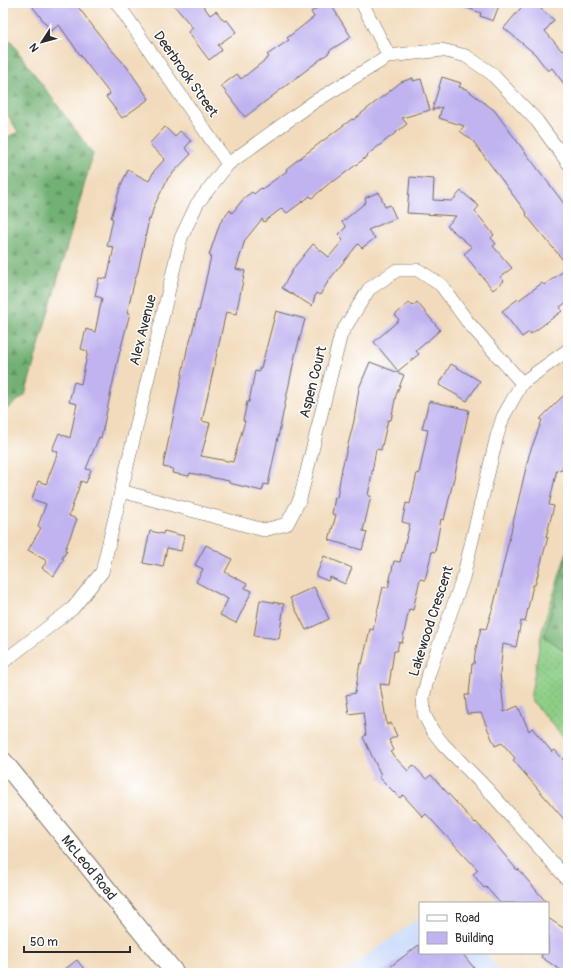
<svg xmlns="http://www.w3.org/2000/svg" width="571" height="976" viewBox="0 0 571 976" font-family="Pangolin,sans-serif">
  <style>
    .built { fill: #cbdbf9 }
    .grass { fill: url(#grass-dots); stroke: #5c7c58 }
    .forest { fill: url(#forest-firs); stroke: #4e6e4f }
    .building { fill: #c0b3f0 }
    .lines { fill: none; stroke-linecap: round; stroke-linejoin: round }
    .minor-casing { stroke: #71695e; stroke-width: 14 }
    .secondary-casing { stroke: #71695e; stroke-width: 20 }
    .minor { stroke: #fff; stroke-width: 13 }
    .secondary { stroke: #fff; stroke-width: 18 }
    .labels { text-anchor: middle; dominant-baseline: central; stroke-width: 3; stroke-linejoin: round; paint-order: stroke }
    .street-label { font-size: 14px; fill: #2b2b2b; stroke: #fff }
  </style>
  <defs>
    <pattern id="grass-dots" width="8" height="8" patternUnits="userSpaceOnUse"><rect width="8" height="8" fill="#8dce86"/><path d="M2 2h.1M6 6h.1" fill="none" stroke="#7ab174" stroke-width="1.8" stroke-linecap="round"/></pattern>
    <pattern id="forest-firs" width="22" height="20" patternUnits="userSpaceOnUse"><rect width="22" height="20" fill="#72b173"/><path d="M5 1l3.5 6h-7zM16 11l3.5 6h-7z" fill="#5e905f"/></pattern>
  </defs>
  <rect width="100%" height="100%" fill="#fff"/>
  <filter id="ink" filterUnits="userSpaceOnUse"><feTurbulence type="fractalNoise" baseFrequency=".025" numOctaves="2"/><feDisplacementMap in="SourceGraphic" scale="8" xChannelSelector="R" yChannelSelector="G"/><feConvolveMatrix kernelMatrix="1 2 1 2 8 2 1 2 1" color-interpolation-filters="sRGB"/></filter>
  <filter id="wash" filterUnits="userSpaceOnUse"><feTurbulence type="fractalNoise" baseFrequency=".012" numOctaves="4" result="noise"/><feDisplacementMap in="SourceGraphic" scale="16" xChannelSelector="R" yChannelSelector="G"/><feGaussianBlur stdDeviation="0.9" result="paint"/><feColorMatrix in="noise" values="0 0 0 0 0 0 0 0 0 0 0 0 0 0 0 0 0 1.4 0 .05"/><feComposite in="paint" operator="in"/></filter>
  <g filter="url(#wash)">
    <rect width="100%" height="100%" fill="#f2dbbc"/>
    <!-- built -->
    <path class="built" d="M420,917v36h66l15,20h-157z"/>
    <!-- grass -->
    <path class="grass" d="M568,548v194l-38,-43 12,-69z"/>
    <!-- forest -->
    <g class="forest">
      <path d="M3,31l90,123 -68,241 -22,17v-273l15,-7 -15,-25z"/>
      <path d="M568,552v102l-24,-18z"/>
    </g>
    <g id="blocks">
      <!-- building -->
      <g class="building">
        <path d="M30,3h45l33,43 19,21 22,32 -27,19 -16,-21 4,-3 -24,-31 -27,-38 -8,6z"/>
        <path d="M172,3h29l9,12 6,-4 8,10 3,-1 9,12 -18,13 4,5 -13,10 -21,-28 5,-4z"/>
        <path d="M325,3h5l21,34 -22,14 1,1 -85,65 -24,-31 16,-12 4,5 28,-22 -2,-2 22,-15 -2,-2 27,-21 -3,-5z"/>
        <path d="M457,3h43l-7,18 -13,-5 1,-3 -24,-9z"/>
        <path d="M525,3h9l20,17 -9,11 17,20 6,-4v42l-16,-21 -4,3 -13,-17 -31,-26z"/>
        <path d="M442,77l19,6 -2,4 7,2 28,21 31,42 43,57v57l-42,-51 1,-1 -54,-73 -13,-10 4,-5 -25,-8 3,-11 -10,3z"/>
        <path d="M413,78v3l8,-2 9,31 -28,8 5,6 -40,31 1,1 -35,26 -1,-1 -20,17 -2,-2 -23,17 -5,-5 -18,14 -2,-3 -17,21 -9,29 9,2 -9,43 -10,-2 -24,109 8,2 -9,33 32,6 12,-41h-2l4,-19h2l6,-31 4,1v-4h2l15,-57 29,8 -10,37 -27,129 -4,-1 -2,7 -33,-8v-2l-39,-8 -1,3 -17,-3 1,-4 -10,-2 25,-122h1l9,-35 1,1 12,-55 -2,-1 11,-32 10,-13 2,3 13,-16 7,-5 2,2 7,-6 1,1 25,-18 -1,-2 18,-14 48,-36 1,1 48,-38z"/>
        <path d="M165,127l10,10 5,-6 11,10 -6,7 6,6 -23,24 -14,28 -4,14 -1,-1 -11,52 -3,8 -8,34h3l-12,46 -17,79 -2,-1 -13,32 5,1 -5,13 -5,-2 -12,35 8,3 -12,31 2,1 -5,7 2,1 -10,17 -12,-8 5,-7 -19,-11 13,-22 -3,-2 8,-22 -14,-5 6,-18 8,3 12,-32 -6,-2 7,-17 11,5 7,-34 -8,-2 5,-20 7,2 7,-33 -7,-2 5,-20 9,3 7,-34 -7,-2 4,-18 8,1 7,-32 -7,-1 6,-27 -2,-1 10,-33 7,-15 21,11 5,-10 11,-12 -16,-15z"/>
        <path d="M410,177l24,2 -1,21 19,1 9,-10 18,15 -4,5 19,24 -3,3 5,6 -3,2 19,22 -12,9 4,4 -11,9 -29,-36 8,-7 -25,-21 9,-10 -49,-3z"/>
        <path d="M379,192l6,15 5,-2 6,13 -28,12 7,8 -13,10 -4,-4 -29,36 -9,15 -4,-2 -4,13 -30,-18 13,-22 18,-22 16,13 14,-17 -5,-5 8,-8 -4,-5 24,-20 -1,-4z"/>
        <path d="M568,268v33l-8,6 2,4 -31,23 -2,-2 -7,5 -20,-26 16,-12 1,1 23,-17 2,2z"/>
        <path d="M417,302l23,28 -24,21 3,3 -21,17 -24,-29 25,-22 -4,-5 14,-12 4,3z"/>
        <path d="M370,362l34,13 -8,20 -5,25h-3l-7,30 -5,-1 -8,47h3l-8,35 4,1 -5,18 -33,-10 7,-25 -4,-1 3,-17 2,1 5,-30 12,-47 5,-33z"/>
        <path d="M451,364l29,17 -13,20 -28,-16z"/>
        <path d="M568,391v61l-7,19 -4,-2 -8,36 5,1 -8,31h2l-13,48h-2l-8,37 -4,-1 -5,26 -13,-3 -3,29 4,39 14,-6 11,25 3,-3 20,24 3,-2 13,15v59l-55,-64 2,-2 -13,-15 -7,3 -14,-33 -14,1 -2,-19h4l3,-31h2l1,-11 6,-25 5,1 8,-25 35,-149 13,-35 -2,-1z"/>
        <path d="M429,401l40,9 -12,55 -13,55 -3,-1 -6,33 -3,-1 -7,29 -5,-1 -7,31 -4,-1 -7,34 -3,-1 -2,9h-3l-5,34 -9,-1 7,41 4,-2 6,13 -8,4 5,10 -4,2 18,19 5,-6 13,14 5,-4 44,48 1,-1 11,12 30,36 1,-1 29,34h-47l-14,-16 -2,1 -11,-14 5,-4 -52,-56 -3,3 -20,-22 -3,3 -21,-21 2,-2 -18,-38 3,-2 -3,-23 -14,2 -3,-19 9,-2 5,-30 2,1 8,-35 3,1 10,-43 5,1 6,-27 6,1 10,-38 -8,-2 4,-19 4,1 7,-31 2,1 9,-44 -6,-1z"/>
        <path d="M150,531l13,3 1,-3 20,5 -3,15 -14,-3 -4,19 -20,-4z"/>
        <path d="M206,545l26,14 -7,13 22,12 -2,4 7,3 -16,32 -16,-8 8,-16 -32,-17 7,-13 -8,-4z"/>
        <path d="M324,556l28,12 -7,16 -15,-7 -2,4 -12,-5z"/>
        <path d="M314,587l15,32 -23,11 -16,-32z"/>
        <path d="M260,600l24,4 -5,35 -25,-3z"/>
        <path d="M548,918l20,13v42h-3l-24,-16 2,-4h5z"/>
        <path d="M420,944v9h42l16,20h-96z"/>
        <path d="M77,960l10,13h-27z"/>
      </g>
    </g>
  </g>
  <g filter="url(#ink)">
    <use href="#blocks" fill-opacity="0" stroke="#71695e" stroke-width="1"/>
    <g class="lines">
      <defs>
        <g id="minor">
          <path d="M117,3l111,161"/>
          <path d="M362,3l27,53"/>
          <path d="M568,350l-46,33 -19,34 -6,19 -34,142 -34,95 -6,24 1,17 8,16 11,14 46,47 79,89"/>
          <path d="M121,491l143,39 23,-6 13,-25 41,-165 28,-45 28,-19h21l23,15 26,36 55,62"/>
          <path d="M3,662l70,-54 29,-36 79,-334 16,-34 31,-40 86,-62 75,-46 53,-6 24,6 25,17 46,48 31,42"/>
        </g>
        <g id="secondary">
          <path id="s1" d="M3,761l172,212"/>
        </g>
      </defs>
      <!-- minor casing -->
      <use href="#minor" class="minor-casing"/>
      <!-- secondary casing -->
      <use href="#secondary" class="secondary-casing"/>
      <!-- minor -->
      <use href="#minor" class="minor"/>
      <!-- secondary -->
      <use href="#secondary" class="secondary"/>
    </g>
  </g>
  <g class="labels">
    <!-- street labels -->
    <g class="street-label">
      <text transform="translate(186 74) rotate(55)">Deerbrook Street</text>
      <text transform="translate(143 330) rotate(-76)">Alex Avenue</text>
      <text transform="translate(313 382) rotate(-76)">Aspen Court</text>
      <text transform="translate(431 621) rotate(-72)">Lakewood Crescent</text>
      <text stroke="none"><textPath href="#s1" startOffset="137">McLeod Road</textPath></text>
    </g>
  </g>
  <!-- margin -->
  <rect width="571" height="976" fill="none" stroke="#fff" stroke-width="16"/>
  <!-- legend -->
  <rect x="419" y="902" width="130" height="52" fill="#ffffff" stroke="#aaaaaa"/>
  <rect x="427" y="915" width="20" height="6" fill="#ffffff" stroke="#aaaaaa"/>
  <text x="455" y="922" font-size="12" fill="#2b2b2b">Road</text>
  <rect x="427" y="932" width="20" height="12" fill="#c0b3f0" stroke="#aaaaaa"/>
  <text x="455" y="942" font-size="12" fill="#2b2b2b">Building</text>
  <!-- north arrow -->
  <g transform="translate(42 42) rotate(234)" stroke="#ffffff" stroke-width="3" paint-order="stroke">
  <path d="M0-3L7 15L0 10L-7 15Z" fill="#2b2b2b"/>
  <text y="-6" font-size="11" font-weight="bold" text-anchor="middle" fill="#2b2b2b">N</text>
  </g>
  <!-- scale -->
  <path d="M24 946v6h106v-6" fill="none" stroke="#2b2b2b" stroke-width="2"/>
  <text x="30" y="946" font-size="12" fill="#2b2b2b" stroke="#ffffff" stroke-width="3" paint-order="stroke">50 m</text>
</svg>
